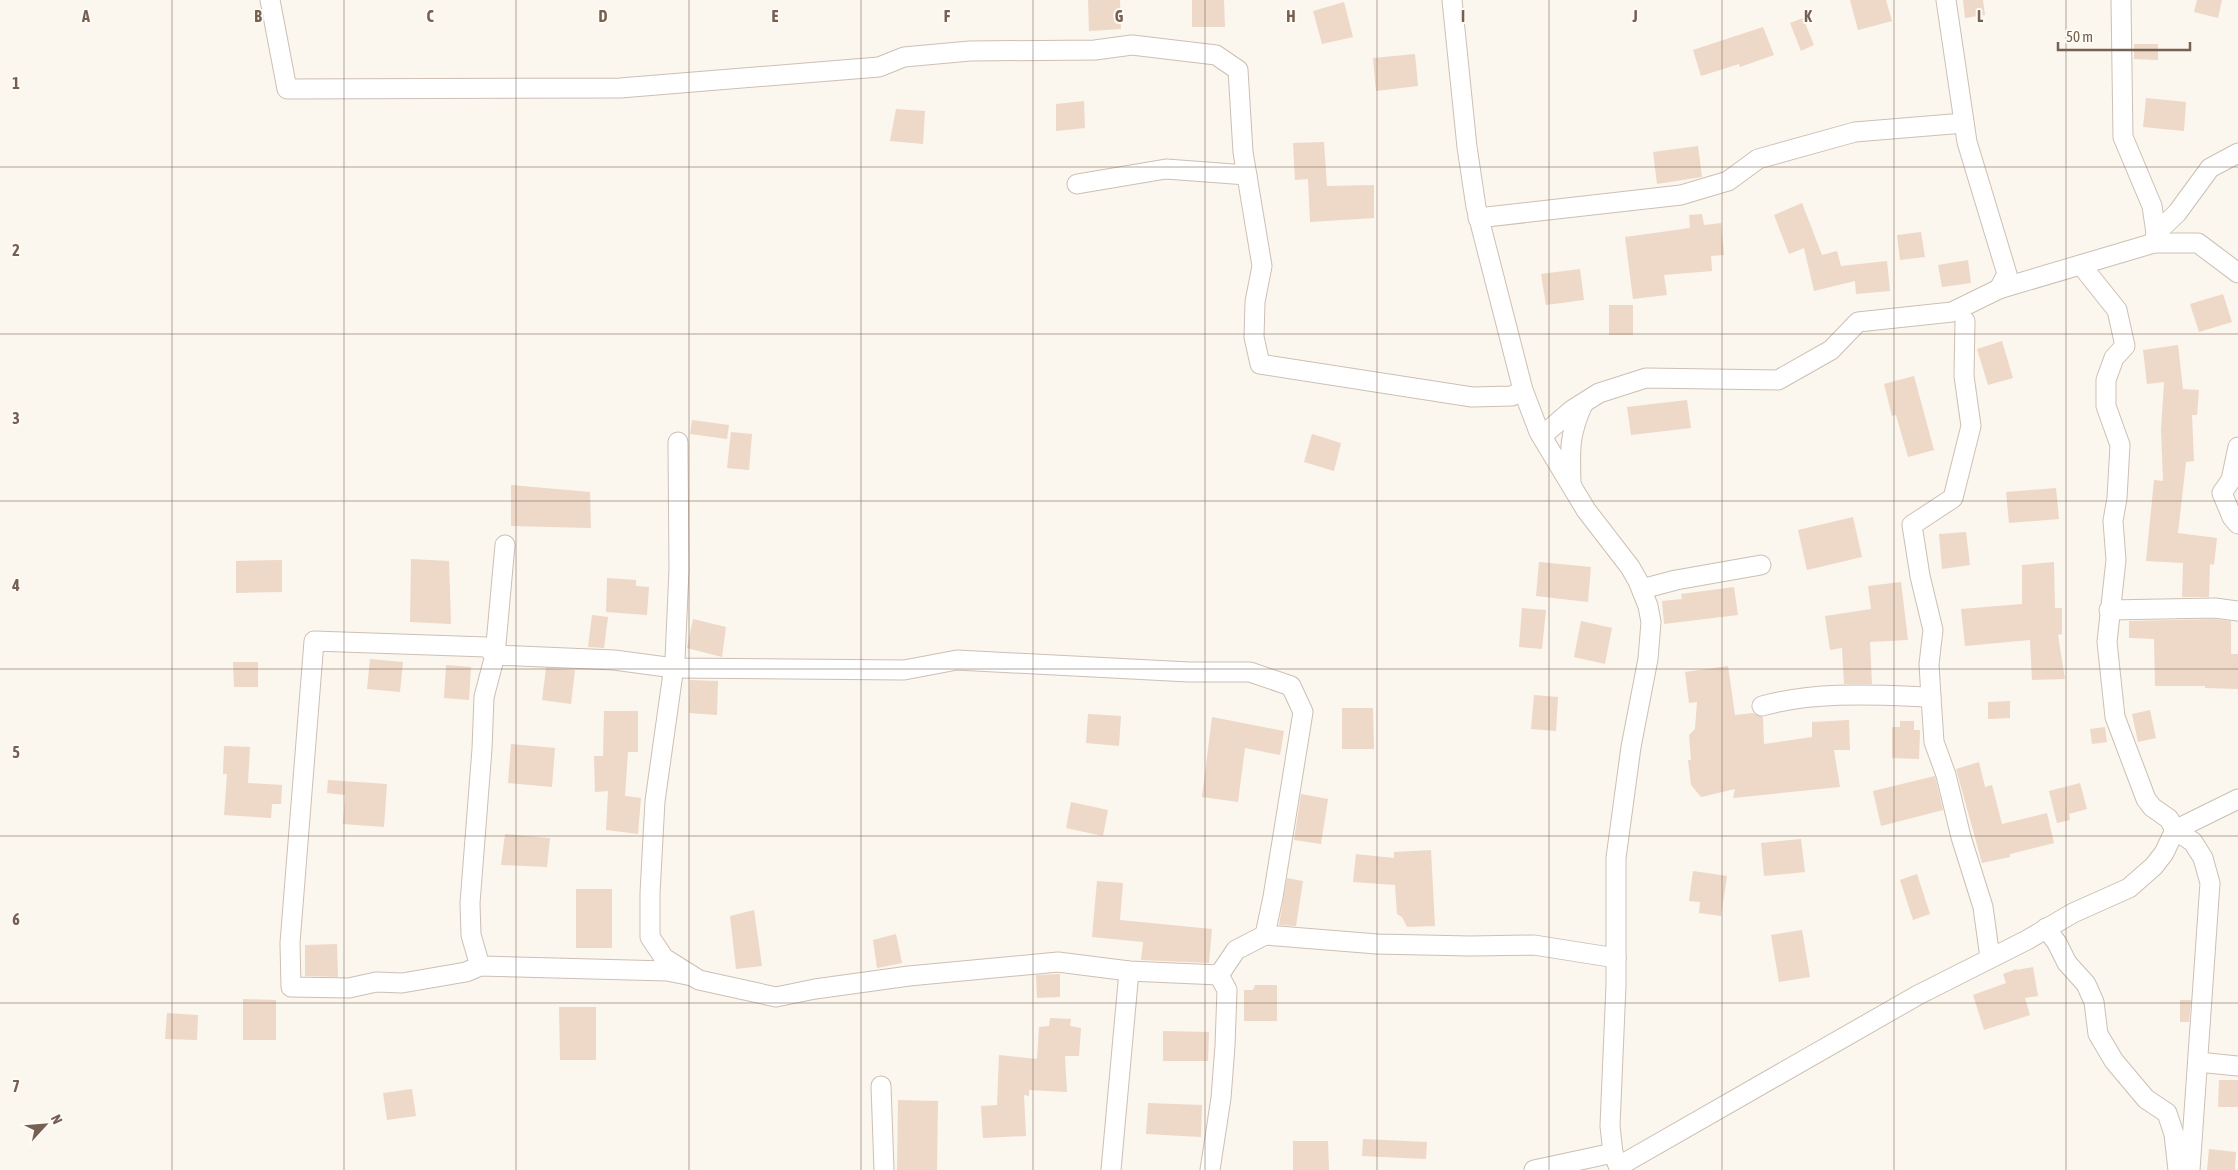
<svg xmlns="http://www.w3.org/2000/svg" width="2238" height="1170" viewBox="0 0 2238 1170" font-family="'Asap Condensed',sans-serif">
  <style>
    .building { fill: #eed8c8 }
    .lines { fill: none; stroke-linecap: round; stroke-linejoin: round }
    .street-casing { stroke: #cdbfb4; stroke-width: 21 }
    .street { stroke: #fff; stroke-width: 19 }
    .grid { fill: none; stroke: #756052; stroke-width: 1; stroke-opacity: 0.55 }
    .grid-label { font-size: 16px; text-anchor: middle; font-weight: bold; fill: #756052; stroke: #fefaf4; stroke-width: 4; stroke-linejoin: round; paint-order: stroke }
  </style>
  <rect width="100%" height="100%" fill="#fbf6ee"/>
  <!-- building -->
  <g class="building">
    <path d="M1088,0h32l1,29 -32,2z"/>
    <path d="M1192,0h32l1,27h-33z"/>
    <path d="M1850,0h36l6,21 -34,9z"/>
    <path d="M1963,0h20l2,15 -20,3z"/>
    <path d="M2197,0h25l-4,18 -24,-6z"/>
    <path d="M1344,2l9,35 -31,7 -9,-33z"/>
    <path d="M1803,18l11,27 -13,6 -11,-28z"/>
    <path d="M1763,27l11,28 -34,12 -1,-3 -38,12 -8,-26z"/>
    <path d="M2134,44h24v16l-24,-1z"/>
    <path d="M1415,54l3,32 -42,5 -3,-33z"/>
    <path d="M2146,98l40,4 -2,29 -41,-4z"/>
    <path d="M1084,101l1,27 -29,3v-27z"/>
    <path d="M896,109l29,2 -2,33 -33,-3z"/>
    <path d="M1324,142l3,44 47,-1v33l-64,4 -2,-43 -13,1 -2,-37z"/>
    <path d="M1698,146l4,31 -45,7 -4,-32z"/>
    <path d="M1802,203l20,52 15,-4 4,15 46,-5 3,30 -34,3 -1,-13 -41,10 -10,-43 -15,6 -15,-39z"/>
    <path d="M1702,214l2,11 17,-2 3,32 -13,1 1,15 -48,4 3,20 -34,4 -8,-62 65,-9 -1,-13z"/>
    <path d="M1921,232l4,25 -25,3 -3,-25z"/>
    <path d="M1968,260l3,23 -29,4 -4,-22z"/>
    <path d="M1580,269l4,31 -38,5 -5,-31z"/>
    <path d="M2223,294l9,28 -33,10 -9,-28z"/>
    <rect x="1609" y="305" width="24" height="30"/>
    <path d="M2002,341l11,37 -25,7 -11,-36z"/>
    <path d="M2178,345l5,44 16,1 -2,25h-5l2,46 -8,1 -8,71 39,5 -3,27 -4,-1 -1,33h-27l1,-34 -37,-2 8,-81 9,1 -2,-51 3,-48 -17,2 -4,-34z"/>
    <path d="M1914,376l20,74 -26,7 -12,-42 -4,1 -8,-32z"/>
    <path d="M1687,400l4,28 -60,7 -4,-28z"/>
    <path d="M692,420l37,5 -2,14 -37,-5z"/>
    <path d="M731,432l21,2 -3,36 -22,-2z"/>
    <path d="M1312,434l29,9 -7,28 -30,-9z"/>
    <path d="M511,485l79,7 1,36 -80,-2z"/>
    <path d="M2056,488l3,31 -50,4 -3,-31z"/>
    <path d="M1853,517l9,40 -55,13 -9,-40z"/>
    <path d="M1966,532l4,33 -28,4 -3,-35z"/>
    <path d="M411,559l38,2 2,63 -41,-2z"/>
    <path d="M282,560v32l-46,1v-32z"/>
    <path d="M1539,562l52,5 -3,35 -52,-6z"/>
    <path d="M2054,562l1,46h7v26l-4,1 7,44 -33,1 -2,-40 -65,6 -4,-37 61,-5v-39z"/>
    <path d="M607,578l29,2v6l13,1 -2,28 -41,-3z"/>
    <path d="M1901,582l7,58 -38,2 2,42h-28l-2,-36 -12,2 -5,-34 46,-7 -3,-23z"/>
    <path d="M1734,587l4,28 -74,9 -2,-23 20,-2 -1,-5z"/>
    <path d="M1522,608l24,2 -4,39 -23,-2z"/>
    <path d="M592,615l16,2 -4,31 -16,-1z"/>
    <path d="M693,619l33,8 -4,30 -35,-9z"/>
    <path d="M2214,619l17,2v33h7v35l-33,-1v-2h-50l-1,-47 -25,-1v-17z"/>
    <path d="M1581,621l31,7 -7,36 -31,-7z"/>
    <path d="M370,659l33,3 -3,30 -33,-3z"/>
    <path d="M233,662h25v25h-24z"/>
    <path d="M446,665l25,2 -2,33 -25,-2z"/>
    <path d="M1728,666l7,49 18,-2 10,4 1,27 48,-7v-15l37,-2 1,30h-16l6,37 -107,11 2,-9 -34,8 -10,-12 -3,-25h3l-2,-25 6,-6 2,-27 -8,1 -4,-31z"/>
    <path d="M546,668l29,2 -4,34 -29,-4z"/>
    <path d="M690,680l28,1 -1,34 -28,-2z"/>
    <path d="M1534,695l24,2 -2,34 -25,-2z"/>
    <path d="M2010,701v17l-22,1v-17z"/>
    <path d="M1342,708h31l1,41h-32z"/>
    <path d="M2150,710l6,28 -18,4 -6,-28z"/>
    <path d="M604,711h34v41h-10l-3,44 16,2 -3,36 -32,-4 2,-39 -13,1 -1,-36h9z"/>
    <path d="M1088,714l33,2 -2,30 -33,-3z"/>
    <path d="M1212,717l72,14 -4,24 -35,-7 -7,54 -36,-5z"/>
    <path d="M1900,721h14v9h6l-1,29 -27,-1v-31h8z"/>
    <path d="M2105,727l2,15 -15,2 -2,-15z"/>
    <path d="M511,744l44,4 -3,39 -44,-4z"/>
    <path d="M224,746l26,1 -2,36 34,2 -1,19h-9l-1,14 -47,-3 3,-41h-4z"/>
    <path d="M1979,762l6,25 7,-2 10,39 45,-11 7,30 -44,11v3l-28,6 -26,-94z"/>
    <path d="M1935,776l8,34 -62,16 -8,-35z"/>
    <path d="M328,780l59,4 -3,43 -41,-3 2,-29 -18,-2z"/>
    <path d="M2080,783l7,26 -18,5 1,6 -13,3 -8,-32z"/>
    <path d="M1301,794l27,5 -7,45 -27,-4z"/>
    <path d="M1071,802l37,8 -5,26 -37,-8z"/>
    <path d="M505,834l45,4 -3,29 -46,-2z"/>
    <path d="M1801,839l4,33 -41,4 -3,-33z"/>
    <path d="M1431,850l4,76 -28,1 -5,-10 -5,-3 -2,-29 -42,-3 3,-28 38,4v-6z"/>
    <path d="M1693,871l34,5 -6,40 -22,-3 1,-11 -11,-1z"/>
    <path d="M1917,874l13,40 -17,6 -13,-40z"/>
    <path d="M1287,878l16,3 -7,45 -17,-1z"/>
    <path d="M1097,881l26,2 -3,37 92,9 -3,34 -68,-3 2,-18 -51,-5z"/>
    <rect x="576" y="889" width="36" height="59"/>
    <path d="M754,910l8,56 -26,3 -6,-53z"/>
    <path d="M1802,930l8,47 -31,5 -8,-47z"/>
    <path d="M896,934l6,29 -25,5 -4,-28z"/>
    <path d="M337,944l1,33 -33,-1v-31z"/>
    <path d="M2033,967l5,29 -13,2 5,17 -46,15 -11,-35 33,-12 -3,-9 13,-5 1,1z"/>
    <path d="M1060,974v23l-23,1 -1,-23z"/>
    <path d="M1255,985h22v36h-33v-31h9z"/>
    <path d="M243,999l33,1v40h-33z"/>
    <path d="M2180,1000h11l-2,22h-9z"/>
    <path d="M559,1007h37v53h-36z"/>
    <path d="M167,1013l31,2 -1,25 -32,-1z"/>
    <path d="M1050,1018l21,1 -1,7 11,2 -2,28h-14l2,36 -38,-2v6l-5,-1 2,41 -43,2 -2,-32 16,-1 2,-50 38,4 2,-32 10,-1z"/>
    <path d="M1163,1031l46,1 -1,29h-45z"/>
    <path d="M2219,1080h19v27h-20z"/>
    <path d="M412,1089l4,27 -29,4 -4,-27z"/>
    <path d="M898,1100l40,1 -1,69h-40z"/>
    <path d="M1148,1103l54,2 -1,32 -55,-3z"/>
    <path d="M1363,1139l64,3 -1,17 -64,-3z"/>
    <path d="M1293,1141h35l1,29h-36z"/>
    <path d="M2209,1149l27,3 -1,18h-28z"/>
  </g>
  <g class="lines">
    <defs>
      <g id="street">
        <path d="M270,0l17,89 333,-1 259,-21 25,-10 66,-6 125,-1 37,-5 84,10 22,15 5,82 19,114 -7,36 -1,35 6,27 212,33 40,-1 11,-6"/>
        <path d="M1452,0l15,147 9,60 47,183 16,42 47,78 44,57 8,14 10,25 3,16 -3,37 -17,88 -15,111v127l-6,141 3,27 7,17"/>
        <path d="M1946,0l21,142 40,132 -8,15 155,-46"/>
        <path d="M2121,0l2,137 29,69 4,27 21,-20 33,-45 28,-15"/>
        <path d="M1077,184l89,-15 81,6"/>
        <path d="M1478,218l203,-23 47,-14 30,-22 97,-27 109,-9"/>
        <path d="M2156,233l-2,10h44l40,30"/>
        <path d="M2081,265l36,45 8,36 -11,12 -8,22v26l14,39 -3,53 -4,23 3,39 -9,82 8,75 31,82 6,8 17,12 6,11 18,12 10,16 7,25 -20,287"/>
        <path d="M1542,436l30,-26 27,-17 47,-15 132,2 53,-30 27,-28 94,-10 47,-23"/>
        <path d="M678,442l1,128 -4,89 -20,142 -5,92v44l14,21 35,22 77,17 39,-8 94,-13 149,-14 71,9 90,4 17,-25 29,-15"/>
        <path d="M2238,447l-7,33 -9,13 10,24 6,7"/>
        <path d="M1571,482c-1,-33 -2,-47 12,-78"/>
        <path d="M505,545l-10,110 119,5 60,8 230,2 53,-10 232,12h61l41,14 12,26 -30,185 -8,38 112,9 93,2 64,-1 82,13"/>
        <path d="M1642,589l34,-9 85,-15"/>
        <path d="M2109,610l106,-2 23,3"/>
        <path d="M1931,697l3,45 12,33 15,62 22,70 7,51"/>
        <path d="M1762,706c54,-15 113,-11 169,-9l-2,-33 4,-34 -13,-54 -8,-51 41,-27 18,-72 -7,-50 1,-55"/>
        <path d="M2046,928l11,15 10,20 19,21 8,18 4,32 16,27 32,38 21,14 7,21 4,36"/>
        <path d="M480,966l-14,6 -64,11 -26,-1 -27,6 -58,-1 -1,-44 24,-302 172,6 9,8 -11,42 -2,52 -12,154 1,32 9,31 187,5 25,5"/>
        <path d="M2198,1062l40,4"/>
        <path d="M881,1086l3,84"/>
        <path d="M1619,1166l299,-171 109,-55 46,-27 56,-25 25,-22 10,-13 11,-23 63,-31"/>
        <path d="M1111,1170l18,-199"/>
        <path d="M1210,1170l11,-72 4,-52 2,-56 -8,-15"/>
        <path d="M1534,1170l79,-17"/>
      </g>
    </defs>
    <!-- street casing -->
    <use href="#street" class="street-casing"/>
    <!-- street -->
    <use href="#street" class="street"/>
  </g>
  <!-- grid -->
  <path class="grid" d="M172,0v1170M344,0v1170M516,0v1170M689,0v1170M861,0v1170M1033,0v1170M1205,0v1170M1377,0v1170M1549,0v1170M1722,0v1170M1894,0v1170M2066,0v1170M0,167h2238M0,334h2238M0,501h2238M0,669h2238M0,836h2238M0,1003h2238"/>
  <g class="grid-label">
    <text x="86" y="22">A</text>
    <text x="258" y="22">B</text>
    <text x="430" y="22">C</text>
    <text x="603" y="22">D</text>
    <text x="775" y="22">E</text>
    <text x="947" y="22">F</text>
    <text x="1119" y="22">G</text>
    <text x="1291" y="22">H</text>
    <text x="1463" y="22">I</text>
    <text x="1635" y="22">J</text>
    <text x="1808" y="22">K</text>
    <text x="1980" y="22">L</text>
    <text x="16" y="89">1</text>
    <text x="16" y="256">2</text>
    <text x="16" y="424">3</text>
    <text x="16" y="591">4</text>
    <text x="16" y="758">5</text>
    <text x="16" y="925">6</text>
    <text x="16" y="1092">7</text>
  </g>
  <!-- north arrow -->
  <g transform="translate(45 1125) rotate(64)" stroke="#fefaf4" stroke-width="4" paint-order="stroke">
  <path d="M0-4L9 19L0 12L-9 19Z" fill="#756052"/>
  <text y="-8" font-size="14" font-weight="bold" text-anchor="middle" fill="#756052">N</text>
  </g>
  <!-- scale -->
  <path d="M2058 42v8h132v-8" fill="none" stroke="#756052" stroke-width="2.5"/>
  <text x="2066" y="42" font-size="15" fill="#756052" stroke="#fefaf4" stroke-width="4" paint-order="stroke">50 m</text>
</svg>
